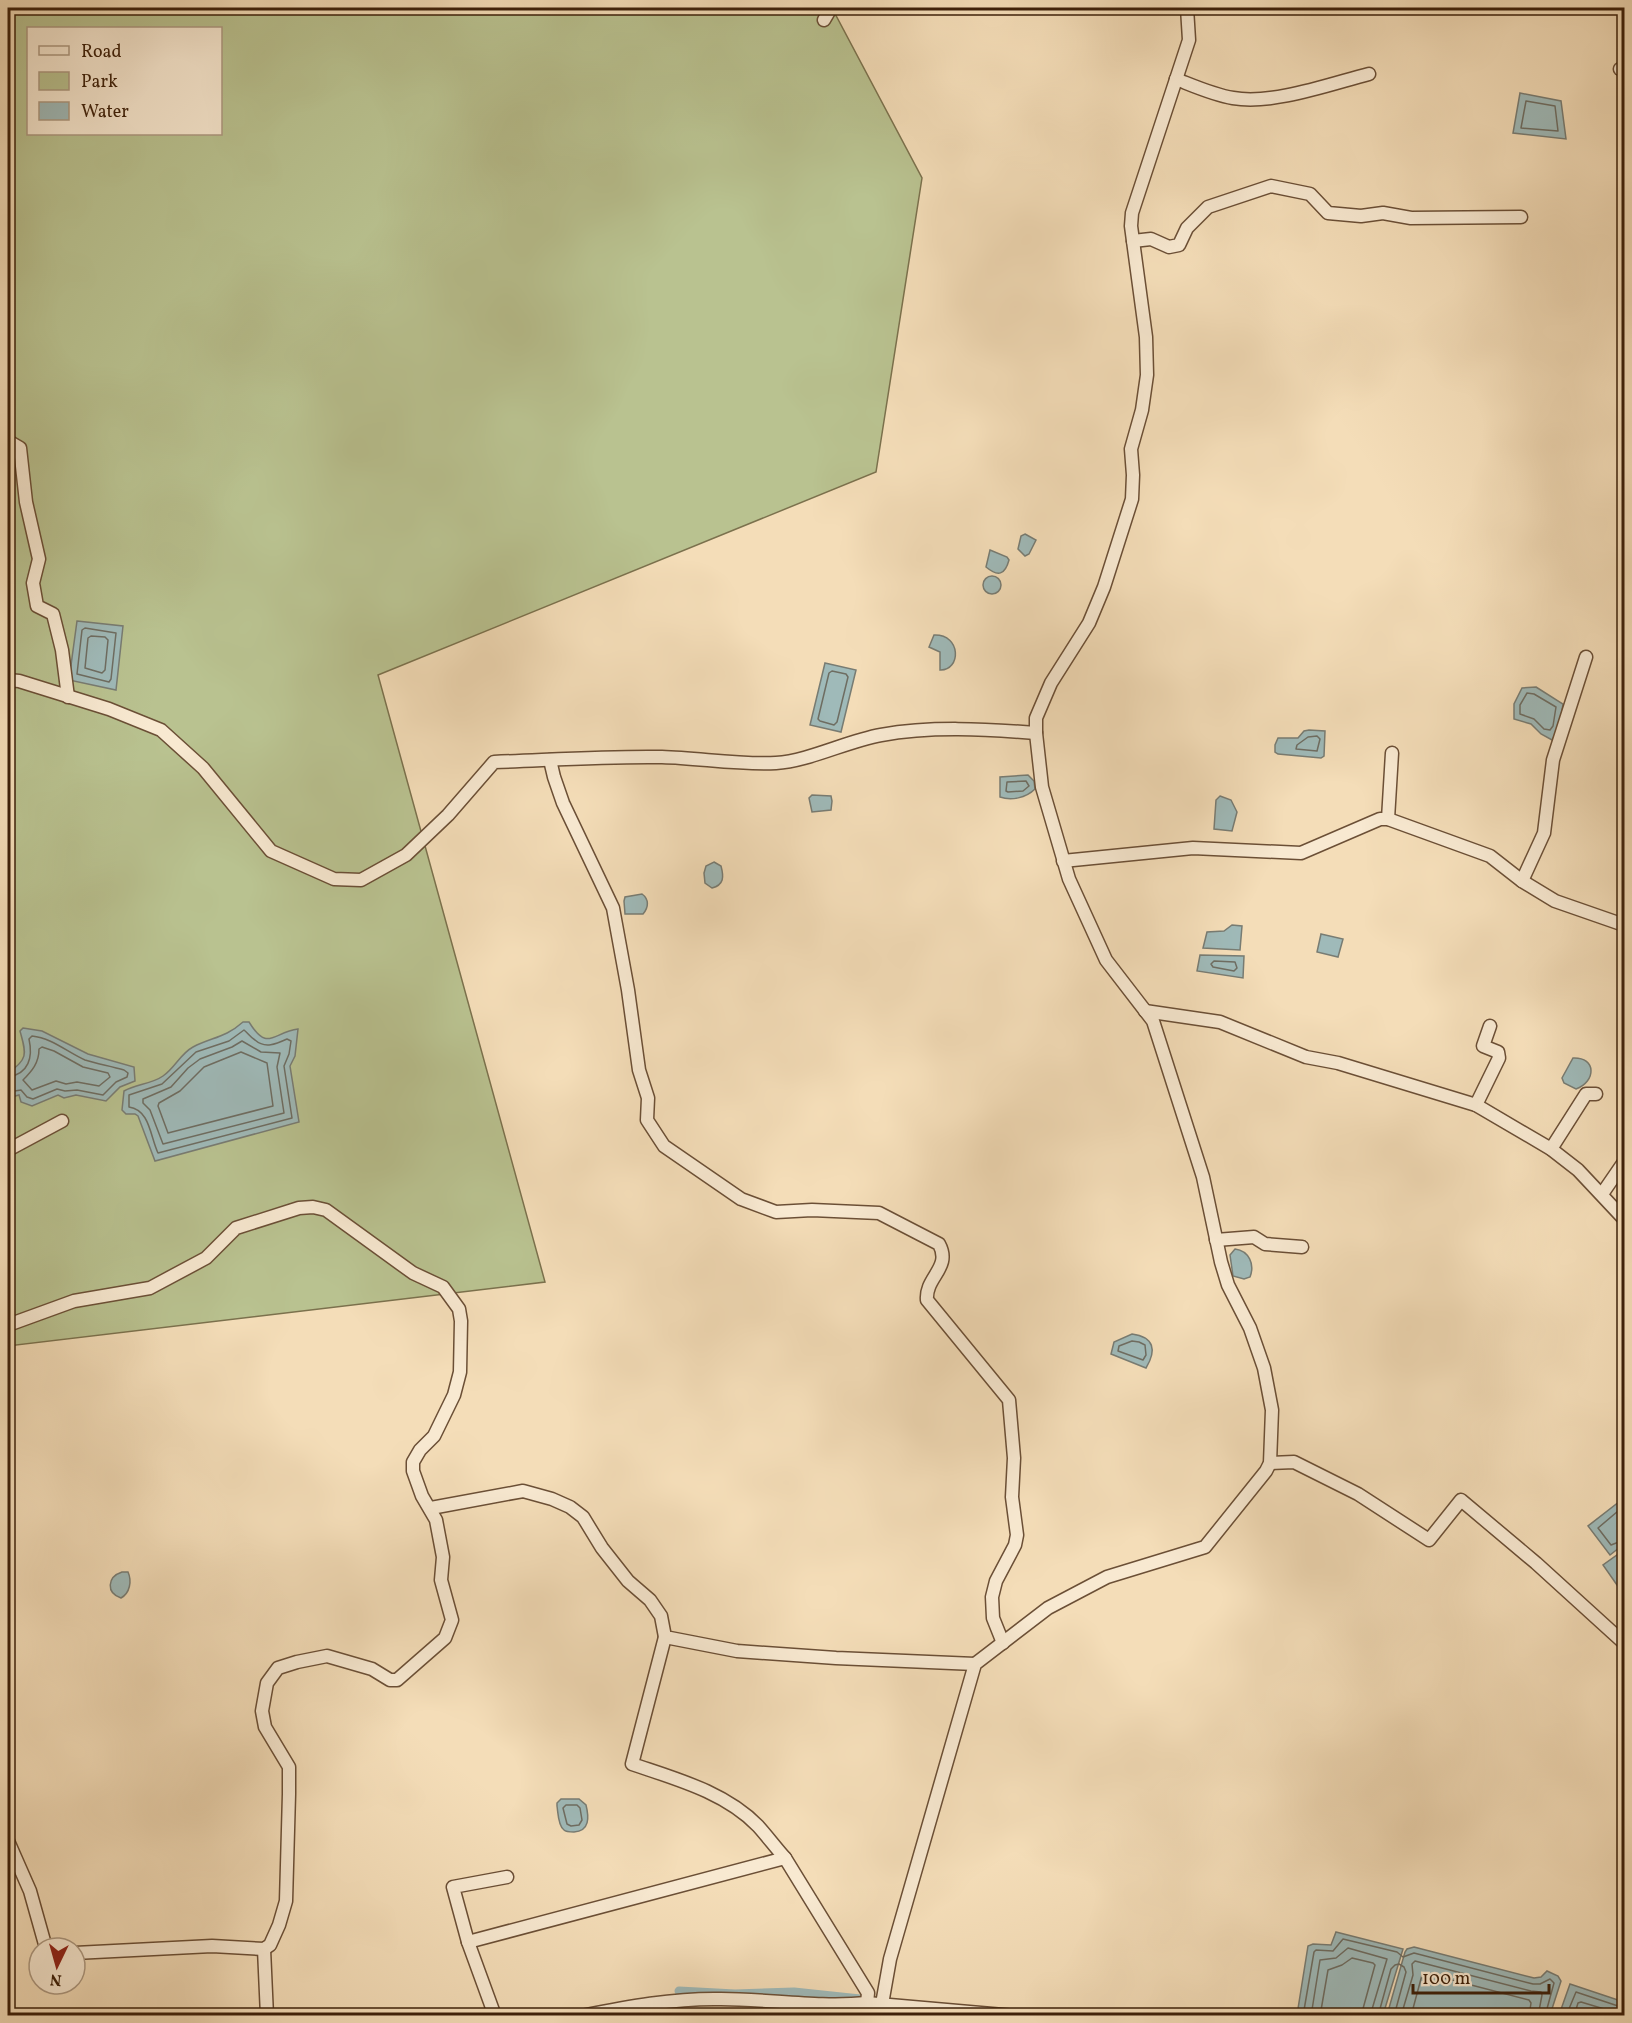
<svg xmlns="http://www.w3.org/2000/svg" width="1632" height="2023" viewBox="0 0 1632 2023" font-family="Vollkorn,serif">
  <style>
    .green { fill: #b9c290; stroke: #7b714d; stroke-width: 1.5; fill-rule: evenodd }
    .water { fill: #9fbab9; stroke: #787c73; stroke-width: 1.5 }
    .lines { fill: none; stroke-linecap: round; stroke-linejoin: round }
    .shore { stroke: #6e6d62; stroke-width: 1.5 }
    .canal { stroke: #9fbab9; stroke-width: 9 }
    .minor-casing { stroke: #6b4f36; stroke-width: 15 }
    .minor { stroke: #f8e9d1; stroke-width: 12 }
  </style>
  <rect width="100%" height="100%" fill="#f4ddb8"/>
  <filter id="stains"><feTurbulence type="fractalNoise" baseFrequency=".00333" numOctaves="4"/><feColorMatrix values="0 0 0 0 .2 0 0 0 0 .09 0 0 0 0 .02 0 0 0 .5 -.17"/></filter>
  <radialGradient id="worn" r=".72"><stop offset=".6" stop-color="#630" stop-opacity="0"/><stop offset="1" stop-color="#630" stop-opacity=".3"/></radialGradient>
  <!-- green -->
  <path class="green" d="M8,8h824l90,170 -46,294 -498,203 167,607 -537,64zM28,28h192v106h-192z"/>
  <!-- water -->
  <g class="water">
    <path d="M1520,93l41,8 5,38 -53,-6z"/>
    <path d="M1025,534l11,6 -7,14 -4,2 -7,-7 3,-13z"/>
    <path d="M990,550l17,7 2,3c-4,15 -11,17 -23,7z"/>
    <circle cx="992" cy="585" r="9"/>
    <path d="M77,621l46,5 -7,64 -47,-10z"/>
    <path d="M934,635c28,-1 27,36 6,35v-18l-11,-5z"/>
    <path d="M825,663l31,7 -15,62 -31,-7z"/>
    <path d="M1536,687l27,17 -4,25 -7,11 -11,-6 -10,-10 -17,-5v-15l8,-16z"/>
    <path d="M1309,730l16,1 -1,25 -3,2 -43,-4 -3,-2v-7l3,-7h20l6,-7z"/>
    <path d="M1028,775l6,6 1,8c-9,9 -24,12 -35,8v-20z"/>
    <path d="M812,795l19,1 1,5 -1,9 -19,2 -3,-14z"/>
    <path d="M1220,796l11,4 6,12 -5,19 -18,-2 2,-29z"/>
    <path d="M714,862l7,4c3,11 3,19 -9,22l-7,-5 -1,-10 2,-7z"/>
    <path d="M642,894c7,5 7,13 1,20h-18l-1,-13 1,-4z"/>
    <path d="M1232,925l10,1 -2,24 -37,-2 4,-16 17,-1z"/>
    <path d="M1321,934l22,5 -5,18 -21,-5z"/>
    <path d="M1200,955l44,1 -1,22 -46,-7z"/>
    <path d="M243,1022h6c19,31 24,10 49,7l-3,27 -5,10 9,56 -144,39 -17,-45 -3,-2h-9l-4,-4 2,-19c12,-7 28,-7 39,-15 12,-8 17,-22 30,-29 19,-10 32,-9 50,-25z"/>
    <path d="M23,1028l19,3 46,23 46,13 1,14 -15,6 -14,14 -30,-6 -12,3 -6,-3 -26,11 -11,-4 -2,-7 -11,3v-25c21,-14 18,-20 12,-42z"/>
    <path d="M1573,1058c24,-1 23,24 3,31l-12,-6 -2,-5z"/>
    <path d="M1235,1249c14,2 20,15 15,28l-6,2 -11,-3 -3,-21z"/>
    <path d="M1132,1334c22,3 25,16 14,34l-35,-14 3,-12z"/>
    <path d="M1624,1498v46l-14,11 -22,-29z"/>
    <path d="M1624,1550v45l-21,-30z"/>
    <path d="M122,1572h6c4,9 2,21 -7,26 -15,-5 -14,-21 1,-26z"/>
    <path d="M561,1799h18l7,6c3,12 4,26 -12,27 -3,0 -8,0 -10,-2 -6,-4 -6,-18 -7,-24v-3z"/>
    <path d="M1336,1932l67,17 -20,66h-86l11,-69 5,-2 18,1z"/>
    <path d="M1414,1947l120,31 7,-1 6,-6 11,5 3,5 -11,34h-163l18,-63 2,-3z"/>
    <path d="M1570,1984l54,18 -2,13h-63z"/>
  </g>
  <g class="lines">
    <!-- shore -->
    <g class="shore">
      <path d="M1526,101l29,5 3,25 -37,-3z"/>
      <path d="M85,628l31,5 -5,46 -2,3 -32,-8 5,-44z"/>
      <path d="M91,636l14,1 3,3 -3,30 -3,3 -17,-5 3,-30z"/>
      <path d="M832,671l14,3 2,3 -11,45 -3,3 -14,-4 -2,-2 11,-46z"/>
      <path d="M1527,693l7,1 22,13 -3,19 -3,4 -6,-1 -10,-10 -14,-5v-9z"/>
      <path d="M1317,736l3,3 -3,12 -21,-2 1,-4 11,-8z"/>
      <path d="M1026,781l3,5 -6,5 -15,1 -2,-1 1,-9z"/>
      <path d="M1214,961l21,1 2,6 -3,3 -21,-4 -2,-3z"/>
      <path d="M244,1030c4,3 6,7 11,10 10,9 21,4 32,-1l4,2 -2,13 -5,12 8,52 -134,35c-8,-17 -8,-43 -29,-46v-12l33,-11 34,-32 33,-11z"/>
      <path d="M242,1041l19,11 19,1 -3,14 7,46 -121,31 -13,-34 -7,-7v-4l28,-12 17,-19 12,-9 32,-12z"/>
      <path d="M42,1047l12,4 29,16 25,6 2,4 -11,9 -22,-4 -11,2 -10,-3 -24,9 -9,-10c9,-9 16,-17 16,-31z"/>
      <path d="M241,1052l26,11 6,43 -105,27 -10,-27 1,-3 21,-12 24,-24z"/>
      <path d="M8,1077c21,-3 25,-20 21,-38l3,-3c20,2 35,16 53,24 12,4 26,6 39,10l4,3 -1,4 -11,5 -13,13 -26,-5 -12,1 -8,-2 -24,10 -6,-2 -6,-7 -13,2"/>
      <path d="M1132,1341l7,1 6,3 1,10 -3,5 -25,-9 1,-5z"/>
      <path d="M1624,1506l-26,22 13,17 13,-5"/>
      <path d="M566,1805h11l3,3 2,12 -3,5 -8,1 -4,-2 -4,-16z"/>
      <path d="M1303,2016l11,-64 2,-2 17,1 10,-12 54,13 6,5 11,-4 119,31h7l10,-5 4,4 -9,33"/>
      <path d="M1311,2016l9,-56 16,-2 12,-10 39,11 -17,57"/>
      <path d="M1320,2016l8,-46 14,-5 10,-7 21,5 2,2 -14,51"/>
      <path d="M1378,2016l13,-47 4,-4 4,-1 5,3 2,5 -12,44"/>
      <path d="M1401,2016l12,-41 -1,-11 3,-3 116,30 10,1 1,3 -4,21"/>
      <path d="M1411,2016l11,-41 3,-2 104,27 2,3 -2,13"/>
      <path d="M1566,2016l10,-24 48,16"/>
      <path d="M1574,2016l4,-13 3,-1 43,13"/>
    </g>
    <!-- canal -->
    <path class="canal" d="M679,1991l56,3 59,-2 66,7"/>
    <defs>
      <g id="minor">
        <path d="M824,20l7,-12"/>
        <path d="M1620,69h4"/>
        <path d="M1176,79c18,7 38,16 57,19 40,7 97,-14 136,-24"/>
        <path d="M1133,241l18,-2 18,8 10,-2 8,-17 21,-21 63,-21 39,8 18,19 33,3 22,-3 28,5 110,-1"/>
        <path d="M8,441l12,7 6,54 13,57 -6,24 4,23 16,8 9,36 6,47"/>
        <path d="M8,680l11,1 90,28 52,21 42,38 68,83 63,28 27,1 45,-25 42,-40 46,-53c56,-2 112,-6 168,-5 38,1 76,8 114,6 33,-2 71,-22 105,-28 50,-9 104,-6 155,-2"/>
        <path d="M550,760l4,17 9,26 50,105 15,82 11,80 9,28 -1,22 17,26 77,53 35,13 36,-2 67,3 60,31c13,24 -14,33 -12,56l82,100 5,58 -2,39 5,38 -2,10 -19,36 -4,16 1,21 10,25"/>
        <path d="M1388,819l4,-66"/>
        <path d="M1063,861l130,-13 108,5 79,-34h8l102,37 32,25 33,20 69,24"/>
        <path d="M1522,881l22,-48 9,-73 33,-103"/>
        <path d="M1145,1011l75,11 86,35 32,6 138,42 75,44 27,21 46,49"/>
        <path d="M1476,1105l23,-47 -1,-6 -15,-6 7,-20"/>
        <path d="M1551,1149l35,-55h10"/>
        <path d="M8,1150l54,-29"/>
        <path d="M1602,1194l22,-32"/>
        <path d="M1216,1240l38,-3 11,7 37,3"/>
        <path d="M8,1325l66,-24 76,-13 56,-30 30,-30 63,-20 14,-1 13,3 87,63 30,14 16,22 2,12 -1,51 -6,23 -20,41 -14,14 -7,12v9l9,25 14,24 7,37 -2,23 11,40 -7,18 -48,42h-7l-18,-11 -45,-13 -30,6 -19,6 -11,15 -5,28 3,16 24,40v27l-3,107 -7,24 -9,20 -6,4 -52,-3 -137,7"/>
        <path d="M1270,1463l24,-1 64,32 71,46 32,-40 75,63 88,80"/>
        <path d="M431,1508l92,-17 29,8 18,8 13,10 19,31 26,33 22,19 11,16 4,21 72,14 99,7 139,6"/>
        <path d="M665,1637l-33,127c44,15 93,28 126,62 9,10 18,22 27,32"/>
        <path d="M8,1841l22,50 16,57"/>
        <path d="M468,1942l317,-84 83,135 -1,10"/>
        <path d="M264,1949l3,67"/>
        <path d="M882,2004l8,-45 85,-295 73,-56 59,-31 98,-30 61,-76 4,-8 2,-53 -8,-42 -14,-40 -22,-43 -7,-23 -18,-85 -50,-156 -47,-61 -37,-81 -27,-92 -6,-54v-15l15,-35 38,-60 15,-36 28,-88 1,-24 -2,-26 11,-39 5,-35 -1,-38 -15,-111 1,-13 57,-173 -2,-32"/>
        <path d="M495,2016l-27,-74 -15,-55 54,-10"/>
        <path d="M581,2016c46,-9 93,-18 140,-17 48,0 98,9 146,4l148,13"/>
      </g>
    </defs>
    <!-- minor casing -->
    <use href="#minor" class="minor-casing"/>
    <!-- minor -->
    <use href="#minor" class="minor"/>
  </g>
  <!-- margin -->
  <rect width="1632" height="2023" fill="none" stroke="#f4ddb8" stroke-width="30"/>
  <rect x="9" y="9" width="1614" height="2005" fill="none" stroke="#3d200a" stroke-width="3"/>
  <rect x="15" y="15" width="1602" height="1993" fill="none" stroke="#3d200a" stroke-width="1.5"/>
  <!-- legend -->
  <rect x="27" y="27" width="195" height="108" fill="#f8e9d1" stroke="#ad9981" stroke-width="1.5"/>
  <rect x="39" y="46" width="30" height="9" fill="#f8e9d1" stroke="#ad9981" stroke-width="1.5"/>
  <text x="81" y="57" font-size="18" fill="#3d200a">Road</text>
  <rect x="39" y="72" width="30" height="18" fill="#b9c290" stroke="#ad9981" stroke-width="1.5"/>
  <text x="81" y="87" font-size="18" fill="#3d200a">Park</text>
  <rect x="39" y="102" width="30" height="18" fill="#9fbab9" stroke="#ad9981" stroke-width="1.5"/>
  <text x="81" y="117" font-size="18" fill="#3d200a">Water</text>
  <!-- north arrow -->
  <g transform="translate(57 1966) rotate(185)"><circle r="28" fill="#f8e9d1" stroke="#ad9981" stroke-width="1.5"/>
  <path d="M0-4.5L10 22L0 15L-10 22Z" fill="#8f2418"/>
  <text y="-9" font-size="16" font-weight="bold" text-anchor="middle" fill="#3d200a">N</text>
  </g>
  <!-- scale -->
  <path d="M1413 1984v9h136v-9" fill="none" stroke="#3d200a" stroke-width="3"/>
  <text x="1422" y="1984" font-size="18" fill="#3d200a" stroke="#f8e9d1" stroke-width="4.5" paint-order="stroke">100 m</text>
  <rect width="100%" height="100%" filter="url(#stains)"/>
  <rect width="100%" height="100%" fill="url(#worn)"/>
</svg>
